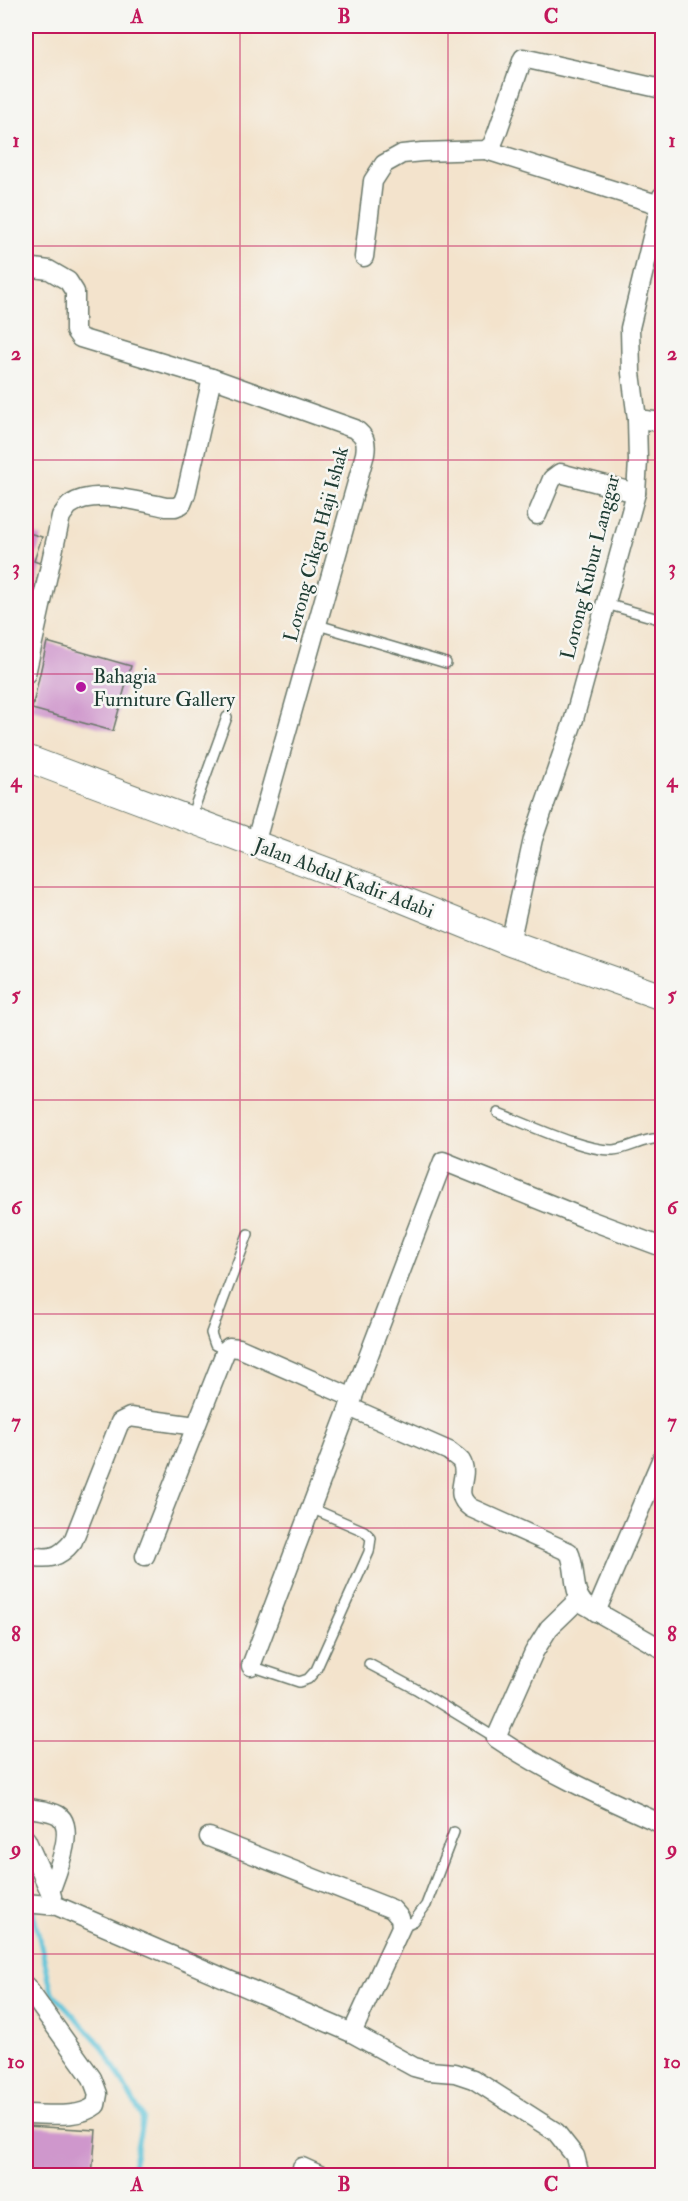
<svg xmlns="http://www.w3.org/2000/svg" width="688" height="2201" viewBox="0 0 688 2201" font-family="'IM FELL Double Pica',serif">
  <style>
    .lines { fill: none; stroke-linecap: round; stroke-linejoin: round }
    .stream { stroke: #5ac2d8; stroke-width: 5 }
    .building { fill: #cf97cc }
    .lane-casing { stroke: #697769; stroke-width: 12 }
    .street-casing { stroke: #697769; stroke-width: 21 }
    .secondary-casing { stroke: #697769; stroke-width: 28 }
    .lane { stroke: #fff; stroke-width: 9 }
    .street { stroke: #fff; stroke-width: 18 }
    .secondary { stroke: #fff; stroke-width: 26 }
    .grid { fill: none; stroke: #c2185b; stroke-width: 1.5; stroke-opacity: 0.55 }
    .poi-dot { fill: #b5179e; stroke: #f6f6f2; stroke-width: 2 }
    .labels { text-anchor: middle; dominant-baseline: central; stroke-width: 5; stroke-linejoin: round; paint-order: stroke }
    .street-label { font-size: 20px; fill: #1f3d34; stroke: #f6f6f2 }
    .poi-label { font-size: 20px; fill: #1f3d34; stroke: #f6f6f2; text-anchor: start }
    .neatline { fill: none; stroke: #c2185b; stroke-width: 2 }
    .grid-label { font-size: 20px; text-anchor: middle; font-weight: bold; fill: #c2185b }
  </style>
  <rect width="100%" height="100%" fill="#f6f6f2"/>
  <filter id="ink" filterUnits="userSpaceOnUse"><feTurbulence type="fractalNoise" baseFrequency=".0167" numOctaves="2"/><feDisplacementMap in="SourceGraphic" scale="12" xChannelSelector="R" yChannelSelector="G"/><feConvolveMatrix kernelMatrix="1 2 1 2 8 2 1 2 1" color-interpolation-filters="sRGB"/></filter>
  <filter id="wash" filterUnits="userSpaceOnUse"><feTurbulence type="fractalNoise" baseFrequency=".008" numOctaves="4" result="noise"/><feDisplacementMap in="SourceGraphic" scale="24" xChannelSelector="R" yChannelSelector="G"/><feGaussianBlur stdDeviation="1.35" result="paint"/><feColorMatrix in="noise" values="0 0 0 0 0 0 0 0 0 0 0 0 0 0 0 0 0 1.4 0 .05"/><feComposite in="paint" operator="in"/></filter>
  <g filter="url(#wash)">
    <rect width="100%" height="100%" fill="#f3e3cc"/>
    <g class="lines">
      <!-- stream -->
      <path class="stream" d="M32,1908l20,84 50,54 41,72 -12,58"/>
    </g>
    <g id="blocks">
      <!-- building -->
      <g class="building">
        <path d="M26,532l16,5 -8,24 8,3 -12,38 -4,-1z"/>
        <path d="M47,642l84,24 -18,65 -81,-22z"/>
        <path d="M26,2126l70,4 -4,46h-66z"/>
      </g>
    </g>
  </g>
  <g filter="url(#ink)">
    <use href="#blocks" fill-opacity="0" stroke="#697769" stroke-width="1.5"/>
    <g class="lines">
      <defs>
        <g id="lane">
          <path d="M606,604l56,16"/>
          <path d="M318,625l128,38"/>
          <path d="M191,817l36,-100"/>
          <path d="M498,1113c30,11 85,38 115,37 17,-1 31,-13 49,-11"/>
          <path d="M226,1350l-11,-5 -4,-12 37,-99"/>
          <path d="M369,1664l47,25 80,49"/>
          <path d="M251,1666l48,16 9,-3 8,-9 53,-118 2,-14 -7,-7 -53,-23"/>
          <path d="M401,1927l13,-6 12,-16 28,-73"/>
        </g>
        <g id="street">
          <path d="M486,150l174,55"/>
          <path d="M364,257l9,-76 11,-17 18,-10 20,-2 64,-2 6,-5 5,-12 26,-75 139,31"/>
          <path d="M26,267l23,3 19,11 7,11v39l5,7 132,40"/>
          <path d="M637,419l25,3"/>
          <path d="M537,515l15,-36 8,-6 76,20"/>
          <path d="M26,674l35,-158c3,-3 6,-9 9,-11 23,-17 71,-3 96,2h9l7,-3 4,-10 26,-116 143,51c10,7 12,13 10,25l-110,390"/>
          <path d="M510,943l23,-104 41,-120 62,-226 2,-32 -1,-42 -6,-46 -1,-45 32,-132"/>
          <path d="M662,1247l-78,-29 -141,-57 -94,246 100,44c3,3 9,6 12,10 10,16 -11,32 10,47l98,44c8,16 2,40 16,53l77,44"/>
          <path d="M26,1556c22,3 32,4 47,-15l47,-119 10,-5 66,9"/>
          <path d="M145,1556l81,-206 3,-3 10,1 114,50"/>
          <path d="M579,1599l-30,29 -15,24 -38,86c52,35 110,61 166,86"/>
          <path d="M596,1612l66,-154"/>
          <path d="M251,1666l98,-259"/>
          <path d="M26,1807c9,3 23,3 32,8 19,12 -2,60 -8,77"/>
          <path d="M209,1837l183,72 8,9 1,9 -49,106"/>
          <path d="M26,1839l26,57"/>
          <path d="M26,1903l31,3 295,127 62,34 15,4 26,2 18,6 83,53 19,24 5,20"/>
          <path d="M26,1986l66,92 6,16 -2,11c-17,14 -49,9 -70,9"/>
          <path d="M302,2167l20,9"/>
        </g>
        <path id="secondary" d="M26,758l363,136 121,49 152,54"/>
      </defs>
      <!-- lane casing -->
      <use href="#lane" class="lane-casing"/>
      <!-- street casing -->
      <use href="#street" class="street-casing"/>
      <!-- secondary casing -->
      <use href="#secondary" class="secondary-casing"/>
      <!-- lane -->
      <use href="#lane" class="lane"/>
      <!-- street -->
      <use href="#street" class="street"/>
      <!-- secondary -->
      <use href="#secondary" class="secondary"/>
    </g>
  </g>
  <!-- grid -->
  <path class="grid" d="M240,26v2150M448,26v2150M26,246h636M26,460h636M26,674h636M26,887h636M26,1100h636M26,1314h636M26,1528h636M26,1741h636M26,1954h636"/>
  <!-- markers -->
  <circle class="poi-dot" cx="81" cy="687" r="6"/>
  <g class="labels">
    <!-- street labels -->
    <g class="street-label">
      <text transform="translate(316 544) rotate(-75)">Lorong Cikgu Haji Ishak</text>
      <text transform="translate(590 567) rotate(-76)">Lorong Kubur Langgar</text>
      <text transform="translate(344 878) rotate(21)">Jalan Abdul Kadir Adabi</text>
    </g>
    <!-- poi labels -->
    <g class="poi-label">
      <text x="93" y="676">Bahagia<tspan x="93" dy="23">Furniture Gallery</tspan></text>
    </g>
  </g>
  <!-- margin -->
  <rect width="688" height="2201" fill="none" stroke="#f6f6f2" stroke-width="66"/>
  <rect x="33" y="33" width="622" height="2135" class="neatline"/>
  <g class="grid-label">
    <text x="137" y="23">A</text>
    <text x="344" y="23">B</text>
    <text x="551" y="23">C</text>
    <text x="16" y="147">1</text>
    <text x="672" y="147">1</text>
    <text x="16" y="360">2</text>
    <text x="672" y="360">2</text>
    <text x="16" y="574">3</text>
    <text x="672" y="574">3</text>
    <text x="16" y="787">4</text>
    <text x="672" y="787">4</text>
    <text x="16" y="1001">5</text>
    <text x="672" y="1001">5</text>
    <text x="16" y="1214">6</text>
    <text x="672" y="1214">6</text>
    <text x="16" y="1428">7</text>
    <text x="672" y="1428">7</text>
    <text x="16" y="1641">8</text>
    <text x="672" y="1641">8</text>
    <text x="16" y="1855">9</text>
    <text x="672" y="1855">9</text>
    <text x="16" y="2068">10</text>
    <text x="672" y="2068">10</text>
    <text x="137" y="2191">A</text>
    <text x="344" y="2191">B</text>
    <text x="551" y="2191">C</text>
  </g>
</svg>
